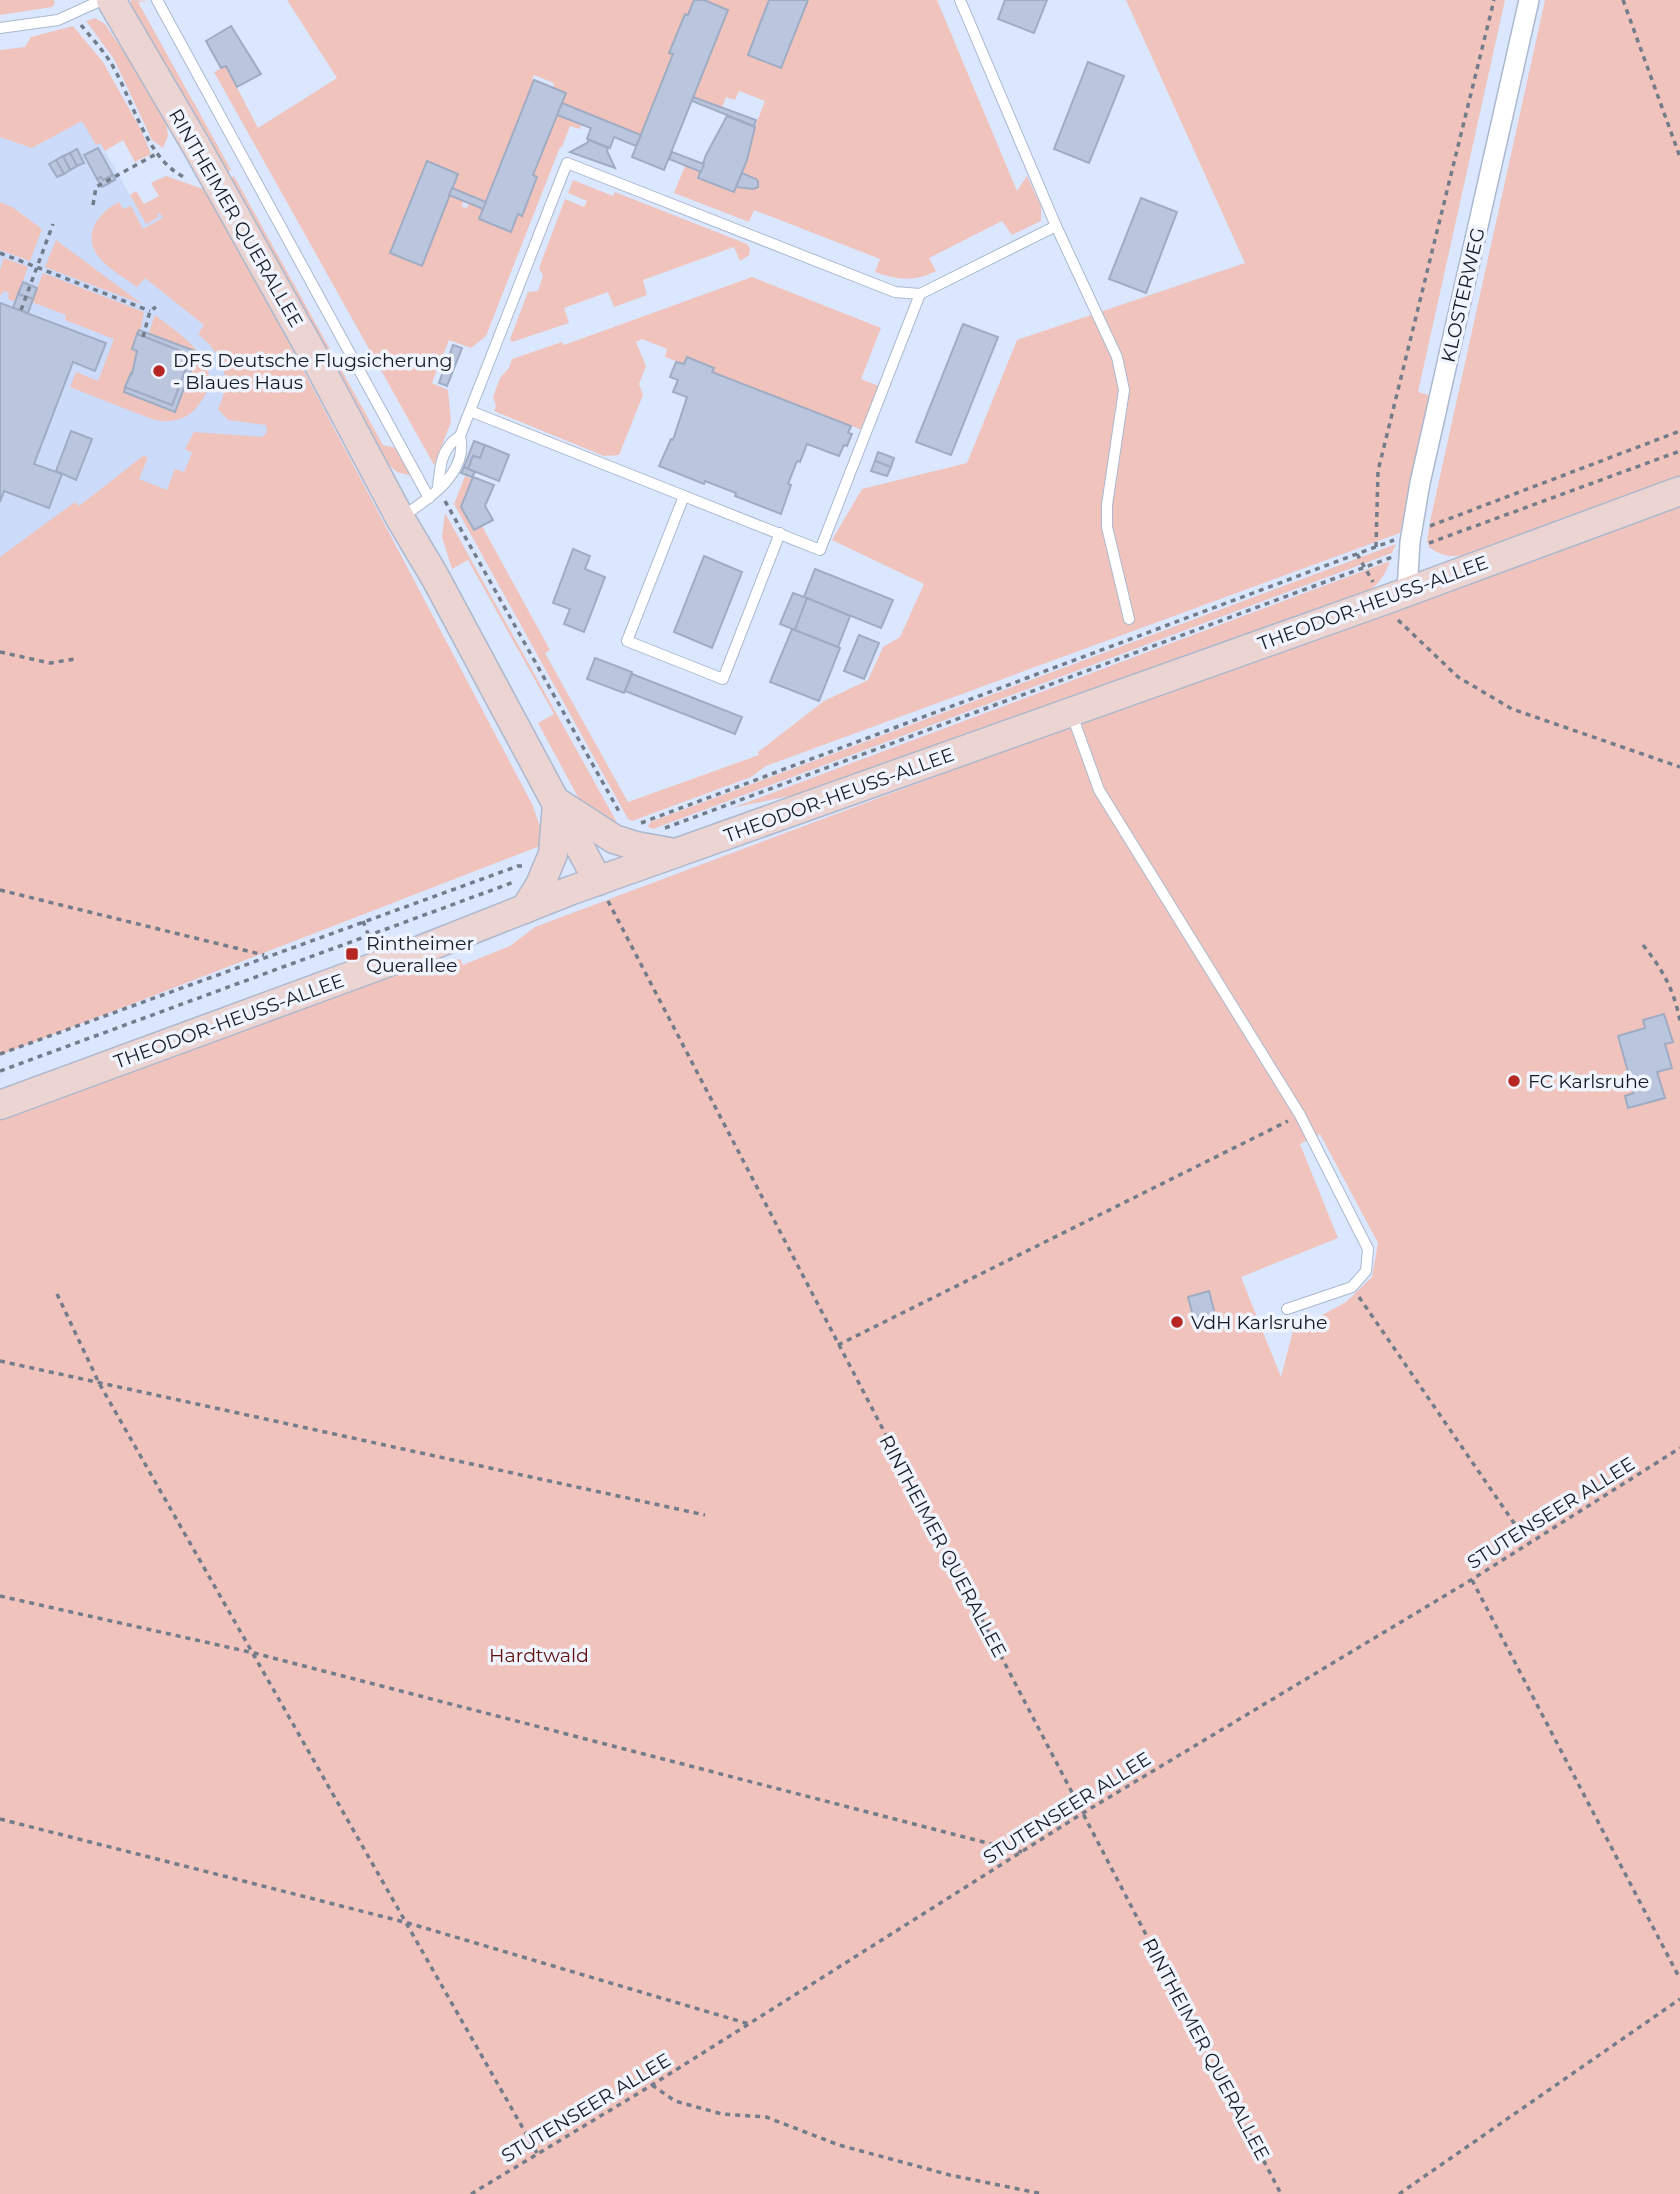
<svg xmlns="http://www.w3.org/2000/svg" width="1680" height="2194" viewBox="0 0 1680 2194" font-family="Montserrat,sans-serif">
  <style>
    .built { fill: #cbdbf9 }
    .green { fill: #f0c4bd; fill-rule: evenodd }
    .building { fill: #bac6dd; stroke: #a0acc3; stroke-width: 2 }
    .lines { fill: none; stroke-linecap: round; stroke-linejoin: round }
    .lane-casing { stroke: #acb8ce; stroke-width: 12 }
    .street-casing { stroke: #acb8ce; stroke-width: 22 }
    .secondary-casing { stroke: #acb8ce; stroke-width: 31 }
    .path { stroke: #737c8b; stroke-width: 3.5; stroke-dasharray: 5 5; stroke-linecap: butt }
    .lane { stroke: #fff; stroke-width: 10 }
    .street { stroke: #fff; stroke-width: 19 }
    .secondary { stroke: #ecd4d2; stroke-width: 28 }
    .poi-dot { fill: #b62623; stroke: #eff4fe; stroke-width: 2.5 }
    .labels { text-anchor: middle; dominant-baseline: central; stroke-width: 7; stroke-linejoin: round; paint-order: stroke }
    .street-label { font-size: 19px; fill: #171b23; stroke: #eff4fe }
    .poi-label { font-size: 19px; fill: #171b23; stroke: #eff4fe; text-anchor: start }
    .park-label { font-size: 19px; fill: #60110f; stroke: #eff4fe }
  </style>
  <rect width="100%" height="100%" fill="#dae7ff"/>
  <!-- built -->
  <path class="built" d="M82,121l14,23 4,-2 40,71 22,-12 129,236 -291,159v-459l32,11z"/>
  <!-- green -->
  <g class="green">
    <path d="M0,0h54l1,3 -3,4 -52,8z"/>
    <path d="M131,0l19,1 -12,1 93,168 -7,3 -83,-148 -10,-21z"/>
    <path d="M287,0h407l-6,15 -3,-1 -16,39 4,1 -32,81 -79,-32 4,-10 -13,-5 1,-5 -20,-8 -2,4 2,1 -48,122 -34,-14 5,-15 -31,-11 -36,91 31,12 28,-70 14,6 -1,6 5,1 2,-5 14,6 -3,11 31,12 7,-18 3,1 16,-38 -4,-2 24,-60 24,10 -1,4 -10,-3 -8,21h-2l-74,189 -15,12 -22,-8 -17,43 16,7 3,32 -17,43 -220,-393 12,-6 32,62 79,-50z"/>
    <path d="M704,0h65l-21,55 33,13 27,-68h129l80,191 10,-15 14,30v15l-29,14 -10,-14 -73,37 7,13c-21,11 -40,9 -61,1l5,-13 -126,-49 -5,12 -75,-29 11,-27 16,6 33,20 2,-5 17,2 5,-4 -2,-6 -14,-6 8,-25 2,-13 13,-34 -26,-10 -4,9 -9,-3 -4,11 -29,-11 35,-87z"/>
    <path d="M1126,0h379l-87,392 14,4 -32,137 -634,233 -15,11 -119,44 -4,-2 -174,-315 11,-28 7,3 -11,28 13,23 8,-4 68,124 -5,3 83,149 131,-47 -1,-3 66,-51 44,-21 15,-33 17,-10 24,-53 -92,-44 30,-51 105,-26 50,-123 228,-77z"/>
    <path d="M1545,0h135v477l-205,76c-18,4 -31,6 -46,-6l-2,-7 4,-23z"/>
    <path d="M95,18l10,6 51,75 10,21 2,16 -5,12 -11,-8 -38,-81 -28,-38z"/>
    <path d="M73,26l30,36 38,68 10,24 -16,8 -12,-22 -18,11 -5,-8 -4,2 -14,-24 -50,27 -32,-11v-87l25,-3 6,-10z"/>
    <path d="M166,176l43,15 323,613 9,25 -1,17 -540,209v-498l75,-55 4,4 64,-50 5,1 -9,22 28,11 8,-21 9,3 8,-19 -7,-4 9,-17 68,5 5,-5 -1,-7 -38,-5 -10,-11c15,-30 5,-55 -20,-75l6,-9 -59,-47 -8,9c-12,-9 -30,-19 -39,-31 -16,-22 1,-44 21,-54l4,7 8,-3 12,23 20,-11 -3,-5 -3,1 2,3 -13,7 -16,-29 6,-4 8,13 15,-8 -8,-13z"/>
    <path d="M234,176l149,269 13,3 16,28 -15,-4 -13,-11 -157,-281z"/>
    <path d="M573,180l40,16 2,-4 132,52 3,5 -1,6 -9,6 -6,-14 -91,33 4,15 -33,12 -6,-15 -44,16 5,15 -57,19 -2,-3 18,-47 10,-1 5,-15 -4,-8 26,-69 19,8 3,-6 -19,-8z"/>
    <path d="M0,202l12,5 30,22 -12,32 -30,-11z"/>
    <path d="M56,240l86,64 -97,-37z"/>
    <path d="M4,258l24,9 -13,35 -7,-3 1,-6 -5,-2 -4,5v-26z"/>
    <path d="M43,273l101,39 -12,62h-2l-5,13 47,18 -25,-67 8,-23c29,22 78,53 41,93 -8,10 -21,14 -34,13 -11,-1 -21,-7 -31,-10 -20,-8 -41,-16 -61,-24l6,-15 22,9 16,-42 -49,-19 1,-5 -34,-13z"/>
    <path d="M752,277l129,51 -20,51 18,7 -17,44 -150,-58 2,-4 -26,-11 -4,7 -19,-7 2,-8 -25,-10 -6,3 10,24 -7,18 4,11 -24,60 -15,1 -110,-45 2,-5 -3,-9 7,-19 9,-10 3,-9 50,-17 2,3z"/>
    <path d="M1680,500v1694h-1680v-1075l409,-151 51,-9 3,6 47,-19 25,-19 823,-309zM1320,1134l58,109 -6,34 -26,25 -53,29 -12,46 -40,-100 97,-39 -38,-94z"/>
    <path d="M445,513l170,306 2,5 -32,-16 -6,-9 -41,-76 16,-9 -86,-154 -16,9 -10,-32z"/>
    <path d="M1396,544l-4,9 -739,276 -5,-2 2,-5z"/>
    <path d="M1390,561c-6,17 -13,26 -29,34l-534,193 -95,20z"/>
  </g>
  <!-- building -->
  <g class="building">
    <path d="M694,0h10l24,10 -64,160 -32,-13 41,-103 -4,-1 16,-39 3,1z"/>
    <path d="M769,0h39l-27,68 -33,-13z"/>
    <path d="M1005,0h42l-13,33 -36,-14z"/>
    <path d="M231,26l30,48 -24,13 -11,-21 -5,2 -15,-27z"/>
    <path d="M1088,62l36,14 -35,87 -35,-14z"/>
    <path d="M534,80l32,13 -33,82 4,2 -15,39 -4,-2 -7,18 -32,-13z"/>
    <path d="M693,97l63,23 -2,6 -62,-25z"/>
    <path d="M562,103l79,32 -5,11 -22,-9 -4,11 -23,-9 4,-11 -34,-13z"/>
    <path d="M727,116l28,11 -8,33 -13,32 -36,-14 8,-23z"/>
    <path d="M589,140l19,8 -1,3 8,17 -45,-16 17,-9z"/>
    <path d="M98,148l15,27 -10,5 -2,-3 -4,2 -13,-24z"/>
    <path d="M77,149l7,14 -7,3 -7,-13z"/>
    <path d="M672,152l32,12 -3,8 -32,-13z"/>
    <path d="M70,153l7,13 -7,4 -7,-14z"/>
    <path d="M63,156l7,14 -6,4 -8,-14z"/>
    <path d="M56,160l8,14 -7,3 -8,-13z"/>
    <path d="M427,161l31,13 -36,92 -32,-13z"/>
    <path d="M742,173l14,6 2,2v6l-5,2 -17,-2z"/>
    <path d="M113,175l2,5 -13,7 -5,-8 4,-2 2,3z"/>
    <path d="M452,188l34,14 -3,7 -34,-14z"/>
    <path d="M1141,198l36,14 -31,81 -37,-14z"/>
    <path d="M23,282l14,6 -4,11 -15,-5z"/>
    <path d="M18,294l15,5 -5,14 -15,-5z"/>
    <path d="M0,303l106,40 -11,28 -22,-9 -39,102 28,10 -13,34 -45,-17 -4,11z"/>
    <path d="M963,324l35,13 -47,118 -35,-13z"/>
    <path d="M139,330l59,22 -23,60 -51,-20 1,-5 47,18 19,-50 -54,-21z"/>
    <path d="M137,334l54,21 -19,50 -47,-18 6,-14 1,1 5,-23 -5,-2z"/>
    <path d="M453,345l9,3 -15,38 -8,-3z"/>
    <path d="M687,357l27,11 -2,4 139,54 -3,7 4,1 -5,12 -3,-1 -5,11 -32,-12 -7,18 -3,-1 -9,23 3,1 -10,29 -46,-18 1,-3 -31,-12 -1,3 -45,-18 12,-27 2,1 14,-43 -14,-5 5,-12 -8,-3 6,-15 8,2z"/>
    <path d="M71,431l21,8 -16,41 -20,-9z"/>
    <path d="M474,441l11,4 -5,13 -7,-2 -5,13 -4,-2z"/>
    <path d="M485,445l24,10 -10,26 -31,-12 5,-13 7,2z"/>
    <path d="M878,452l16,6 -3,9 -16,-6z"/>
    <path d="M875,461l16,6 -4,9 -16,-5z"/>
    <path d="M464,467l11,5 -3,5 -11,-4z"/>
    <path d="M473,477l21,8 -9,21 8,14 -19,10 -13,-23z"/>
    <path d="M573,549l17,7 -5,13 20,8 -21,55 -20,-8 6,-15 -17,-6z"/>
    <path d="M704,556l38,16 -30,76 -38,-16z"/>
    <path d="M815,569l78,31 -12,28 -77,-31z"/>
    <path d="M793,593l14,5 -12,32 -15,-6z"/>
    <path d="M807,598l43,18 -12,31 -43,-17z"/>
    <path d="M792,629l48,19 -21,53 -49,-19z"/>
    <path d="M859,635l20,8 -15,36 -20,-8z"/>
    <path d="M595,658l37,14 -8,21 -37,-14z"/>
    <path d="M632,674l110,43 -7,17 -110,-43z"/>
    <path d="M1664,1014l9,28 -8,2 7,24 -15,4 8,26 -37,10 -3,-12 9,-3 -16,-57 27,-8 -2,-8z"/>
    <path d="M1209,1291l7,27 -21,5 -7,-26z"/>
  </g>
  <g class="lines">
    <defs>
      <g id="lane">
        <path d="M157,0l272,498"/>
        <path d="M960,0l96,226"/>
        <path d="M0,28l58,-8 44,-20"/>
        <path d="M470,411l214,85"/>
        <path d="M438,488c2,-22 3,-40 22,-52"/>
        <path d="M403,516c26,-17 66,-44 57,-80l107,-273 328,129 25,2 136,-68 61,131 7,33 -17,115v22l22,92"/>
        <path d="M780,533l-57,146 -96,-38 57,-145 136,54 100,-256"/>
        <path d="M1072,715l27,75 201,325 68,134 -2,22 -14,16 -65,22"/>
      </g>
      <path id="street" d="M1407,591l3,-49 10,-59 109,-483"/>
      <g id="secondary">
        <path d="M111,0l86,147 118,211 85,160 35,59 163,304"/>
        <path d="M560,804l54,35 22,7 39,7"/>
        <path d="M525,909l15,-24 13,-31 4,-51"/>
        <path d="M0,1105l413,-152 159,-63 813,-290 295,-109"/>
      </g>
    </defs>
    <!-- lane casing -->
    <use href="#lane" class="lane-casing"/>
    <!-- street casing -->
    <use href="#street" class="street-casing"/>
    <!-- secondary casing -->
    <use href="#secondary" class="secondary-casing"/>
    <!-- path -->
    <g class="path">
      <path d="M1623,0l57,157"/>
      <path d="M81,25c9,11 20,23 28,35 23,35 36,100 77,118"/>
      <path d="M93,205l3,-18 62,-34"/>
      <path d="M0,253l150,58"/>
      <path d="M21,310l32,-86"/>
      <path d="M143,337l7,-26 6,-4"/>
      <path d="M445,501l176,314"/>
      <path d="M1430,526l250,-95"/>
      <path d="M1429,543l251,-92"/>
      <path d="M1376,547l2,-76 116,-471"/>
      <path d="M1357,554l16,28"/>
      <path d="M1398,620l60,57 54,32 168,58"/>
      <path d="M0,652l50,11 25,-4"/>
      <path d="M641,823l753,-283"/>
      <path d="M665,828l727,-271"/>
      <path d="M0,890l264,65"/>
      <path d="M608,901l673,1293"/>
      <path d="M363,921l9,23"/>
      <path d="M1643,945c20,25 31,45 37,76"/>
      <path d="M0,1054l518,-188h7"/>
      <path d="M0,1071l514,-189"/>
      <path d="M57,1294l42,89 438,770"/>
      <path d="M1359,1297l168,245"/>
      <path d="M838,1345l450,-224"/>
      <path d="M0,1361l705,154"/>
      <path d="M1472,1580l208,399"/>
      <path d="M0,1596l254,57 768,199"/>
      <path d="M0,1819l408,104 341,101"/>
      <path d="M652,2085l23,16 47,13 44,3 73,28 111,30 93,19"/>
      <path d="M471,2194l181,-109 431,-272 388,-233 209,-132"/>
      <path d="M1399,2194l281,-195"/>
    </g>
    <!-- lane -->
    <use href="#lane" class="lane"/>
    <!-- street -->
    <use href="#street" class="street"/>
    <!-- secondary -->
    <use href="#secondary" class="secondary"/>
  </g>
  <!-- markers -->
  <g class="poi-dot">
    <circle cx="159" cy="371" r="7"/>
    <rect x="345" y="947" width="14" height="14" rx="3.5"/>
    <circle cx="1514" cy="1081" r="7"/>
    <circle cx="1177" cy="1322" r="7"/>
  </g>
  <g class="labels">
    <!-- street labels -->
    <g class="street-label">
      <text transform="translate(236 218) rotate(60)">RINTHEIMER QUERALLEE</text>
      <text transform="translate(1463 295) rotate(-77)">KLOSTERWEG</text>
      <text transform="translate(1373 603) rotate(-20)">THEODOR-HEUSS-ALLEE</text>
      <text transform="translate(839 795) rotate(-20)">THEODOR-HEUSS-ALLEE</text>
      <text transform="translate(229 1021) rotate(-20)">THEODOR-HEUSS-ALLEE</text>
      <text transform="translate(1551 1513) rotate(-32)">STUTENSEER ALLEE</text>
      <text transform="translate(943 1546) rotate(62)">RINTHEIMER QUERALLEE</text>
      <text transform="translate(1067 1808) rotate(-32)">STUTENSEER ALLEE</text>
      <text transform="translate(1206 2049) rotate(62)">RINTHEIMER QUERALLEE</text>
      <text transform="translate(586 2108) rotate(-31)">STUTENSEER ALLEE</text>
    </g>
    <!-- poi labels -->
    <g class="poi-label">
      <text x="173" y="360">DFS Deutsche Flugsicherung<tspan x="173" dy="22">- Blaues Haus</tspan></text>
      <text x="366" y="943">Rintheimer<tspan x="366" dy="22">Querallee</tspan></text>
      <text x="1528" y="1081">FC Karlsruhe</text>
      <text x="1191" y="1322">VdH Karlsruhe</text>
    </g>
    <!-- park labels -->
    <g class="park-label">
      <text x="539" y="1655">Hardtwald</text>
    </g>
  </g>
</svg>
